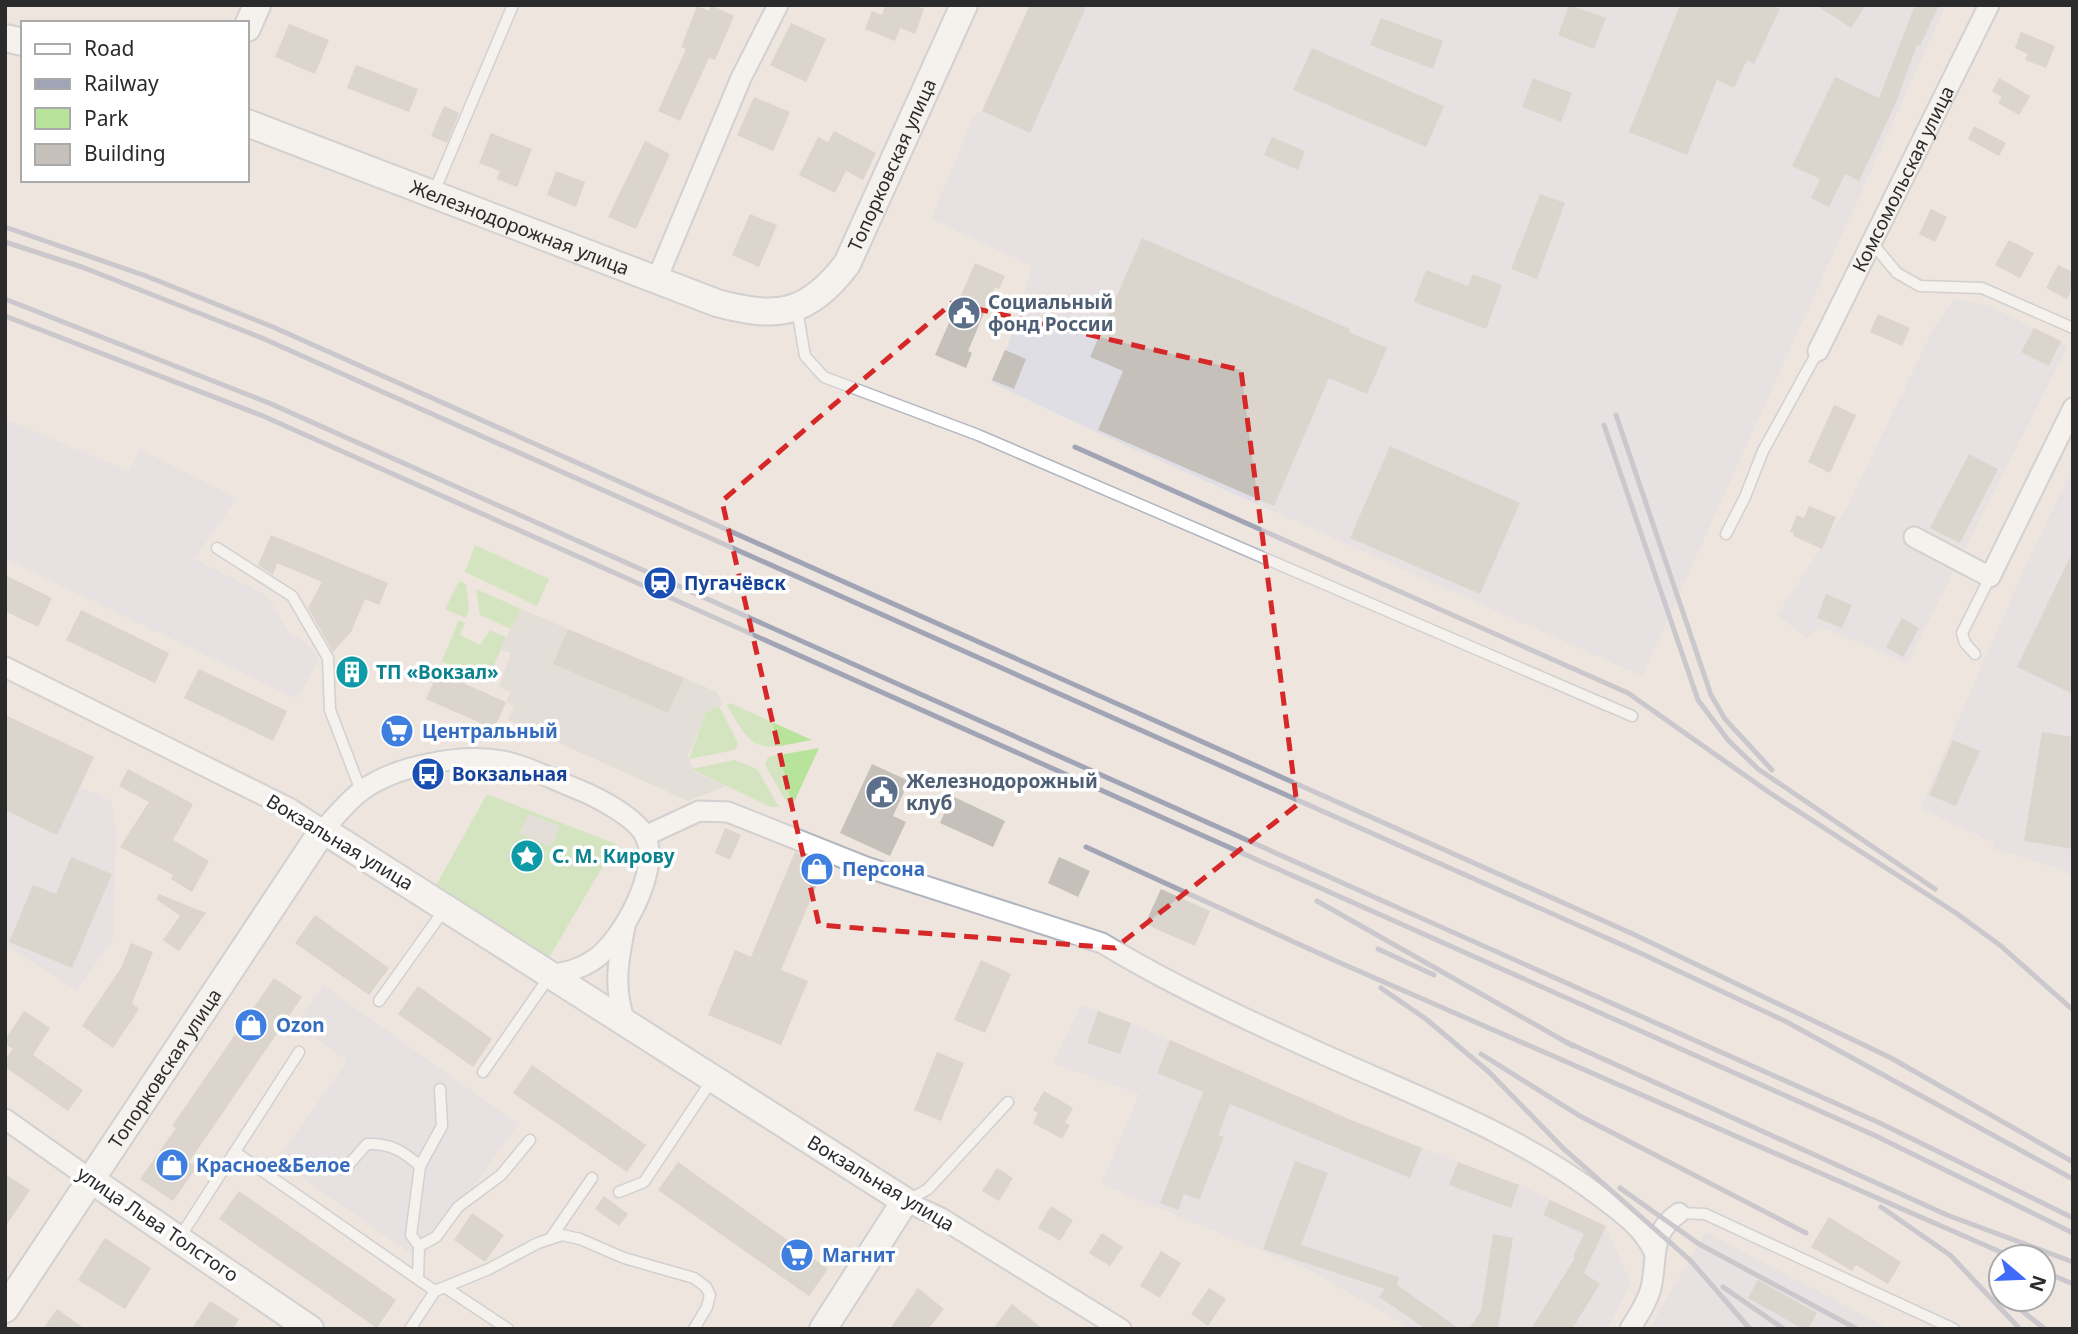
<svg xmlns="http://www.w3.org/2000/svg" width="2078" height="1334" viewBox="0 0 2078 1334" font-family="'Noto Sans',sans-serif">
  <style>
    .industrial { fill: #e0dee5 }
    .green { fill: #b7e39b }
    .plaza { fill: #d9d5d0 }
    .building { fill: #c5c0b9 }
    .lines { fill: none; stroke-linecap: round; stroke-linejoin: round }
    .lane-casing { stroke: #b1b5bf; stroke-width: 13 }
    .street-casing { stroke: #b1b5bf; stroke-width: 23 }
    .secondary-casing { stroke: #b1b5bf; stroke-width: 30 }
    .lane { stroke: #fff; stroke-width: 10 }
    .street { stroke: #fff; stroke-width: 19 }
    .secondary { stroke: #fff; stroke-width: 26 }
    .rail { stroke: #a0a4b5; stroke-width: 5 }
    .marked { fill: none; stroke: #d62828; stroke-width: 5; stroke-dasharray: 14 9; stroke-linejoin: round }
    .labels { text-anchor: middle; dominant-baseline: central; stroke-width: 7; stroke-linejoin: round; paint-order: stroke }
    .street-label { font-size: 19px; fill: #2b2b2b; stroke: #fff }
    .service-label { font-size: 19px; font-weight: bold; fill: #4e5e75; stroke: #fff; text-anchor: start }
    .transit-label { font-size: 19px; font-weight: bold; fill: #164399; stroke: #fff; text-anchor: start }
    .culture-label { font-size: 19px; font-weight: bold; fill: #0d838f; stroke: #fff; text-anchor: start }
    .shop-label { font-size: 19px; font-weight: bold; fill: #366cbe; stroke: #fff; text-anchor: start }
  </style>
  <rect width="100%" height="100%" fill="#ede5de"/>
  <!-- industrial -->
  <g class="industrial">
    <path d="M1029,5h917l-304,671 -546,-244 -105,-50 18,-40 23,-76 -101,-47 43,-103 8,-5z"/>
    <path d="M1954,299l34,6 80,41 -161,317 -86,-36 -14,11 -30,-23 69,-106 88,-181z"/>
    <path d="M5,419l124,52 11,-22 97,49 -43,61 74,37 21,37 15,8 15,18 -22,40 -292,-140z"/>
    <path d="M2073,467v409l-13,-7 -67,-21 2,-5 -75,-35 105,-241z"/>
    <path d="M5,752l106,49 5,31 -3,107 -36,51 -72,-45z"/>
    <path d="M323,985l195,139 -97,137 -144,-101 70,-99 -51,-37z"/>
    <path d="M1081,1005l50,18 236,104 152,58 87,41 25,57 -24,46h-195l-99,-57 -212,-88 38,-90 -86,-31z"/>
    <path d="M1706,1232l184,97h-241z"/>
  </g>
  <!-- green -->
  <g class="green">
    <path d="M475,545l74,34 -12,27 -72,-34z"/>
    <path d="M459,581l7,3 3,27 -4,7 -20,-9z"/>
    <path d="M476,589l45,20 -10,20 -31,-14z"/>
    <path d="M459,620l6,3 -5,12 20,10 10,-15 16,7 -19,45 -45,-21z"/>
    <path d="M730,703l82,37c-54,10 -57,15 -85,-35z"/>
    <path d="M719,706l19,37 -3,7 -46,9 17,-47z"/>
    <path d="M819,748l-24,52 -7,5 -23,-40 3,-8z"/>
    <path d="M735,760l22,9 22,38h-8l-80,-38z"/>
    <path d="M487,794l129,50 -66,112 -14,-2 -102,-65z"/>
  </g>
  <!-- plaza -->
  <g class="plaza">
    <path d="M521,609l47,20 -14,35 114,49 16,-35 33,14 5,13 -16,7 -18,44 6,16 32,14 -38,15 -180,-81 6,-14 -8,-4 4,-10 -11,-5 12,-34 -11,-4z"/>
    <path d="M529,814l31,12 -9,21 -32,-14z"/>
  </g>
  <!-- building -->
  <g class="building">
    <path d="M711,5l23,11 -19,44 -6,-2 -29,63 -22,-10 28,-62 -5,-2 16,-41 12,5z"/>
    <path d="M885,5h30l9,4 -9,25 -15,-6 -5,13 -30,-12 7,-18 10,4z"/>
    <path d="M1030,5h57l-57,128 -48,-22z"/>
    <path d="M1569,5l37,13 -12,31 -36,-14z"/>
    <path d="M1680,5h92l8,4 -26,55 -7,-4 -13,28 -17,-8 -30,75 -58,-23z"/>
    <path d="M1816,5h50l-15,23z"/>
    <path d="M1915,5h24l-19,41 -3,-1 -22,60 -36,76 -14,-7 -16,33 -18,-9 9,-19 -28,-13 43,-89 44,21z"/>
    <path d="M1381,18l62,23 -10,28 -63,-24z"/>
    <path d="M791,23l35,16 -20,43 -36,-17z"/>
    <path d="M289,24l40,16 -14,34 -40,-17z"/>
    <path d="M2021,32l34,14 -9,22 -21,-8 3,-6 -13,-6z"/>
    <path d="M1312,48l132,58 -18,41 -133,-57z"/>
    <path d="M356,65l62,24 -9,23 -62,-24z"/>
    <path d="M1533,78l39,15 -11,29 -39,-15z"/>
    <path d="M1999,78l31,18 -11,19 -21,-12 4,-6 -10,-6z"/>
    <path d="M754,97l36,15 -17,39 -36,-16z"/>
    <path d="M444,106l15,7 -12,30 -16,-7z"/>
    <path d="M1974,126l32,17 -7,13 -31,-17z"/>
    <path d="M834,131l42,22 -13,27 -17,-9 -11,22 -36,-18 19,-38 10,5z"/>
    <path d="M491,133l41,16 -15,38 -20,-8 3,-8 -21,-8z"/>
    <path d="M1272,137l33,14 -7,19 -34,-15z"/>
    <path d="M645,141l25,13 -34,75 -28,-12z"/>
    <path d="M556,171l29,11 -9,25 -29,-12z"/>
    <path d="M1540,194l25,9 -28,76 -26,-10z"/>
    <path d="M1931,209l16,8 -12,25 -16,-8z"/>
    <path d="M750,214l27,11 -18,42 -27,-12z"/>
    <path d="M1142,238l208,91 -1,3 38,16 -20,46 -38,-16 -55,128 -176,-76 25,-59 -33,-14z"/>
    <path d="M2009,240l25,13 -14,25 -25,-13z"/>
    <path d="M975,263l30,13 -6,13 -4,-2 -27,64 4,2 -6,15 -31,-13z"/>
    <path d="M2058,265l15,7v15l-6,12 -21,-11z"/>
    <path d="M1426,270l42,16 5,-12 29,11 -16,44 -72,-27z"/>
    <path d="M1878,314l32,14 -8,18 -32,-14z"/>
    <path d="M2034,328l27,13 -12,25 -28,-14z"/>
    <path d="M1005,350l21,9 -12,30 -22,-9z"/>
    <path d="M1834,405l22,10 -26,58 -22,-11z"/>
    <path d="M1390,446l130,57 -40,91 -130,-56z"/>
    <path d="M1969,454l29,15 -38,74 -30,-15z"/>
    <path d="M1809,506l27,11 -14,32 -29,-13 1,-3 -4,-1 7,-17 7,3z"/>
    <path d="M271,535l117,48 -9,22 -14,-6 -14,33 -18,20 -25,-44 14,-26 -45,-19 -4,12 -15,-10z"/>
    <path d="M2073,551v143l-56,-27z"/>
    <path d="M5,575l47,23 -14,29 -33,-16z"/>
    <path d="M1826,594l26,11 -10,23 -25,-10z"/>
    <path d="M81,610l88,43 -14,30 -89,-43z"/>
    <path d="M1902,618l17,10 -16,29 -17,-10z"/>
    <path d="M568,629l116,49 -16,35 -115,-49z"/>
    <path d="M199,669l88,42 -14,30 -89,-43z"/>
    <path d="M438,672l68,30 -12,27 -68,-30z"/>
    <path d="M5,715l89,42 -37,78 -52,-25z"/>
    <path d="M390,716l20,12 1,8 -6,9 -23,-14z"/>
    <path d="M2042,732l31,5v112l-49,-8z"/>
    <path d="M1953,740l27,11 -24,55 -27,-11z"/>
    <path d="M872,764l37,17 -16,35 13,6 -16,34 -50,-23z"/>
    <path d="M128,769l65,35 -20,36 36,21 -17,31 -21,-13 2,-4 -53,-28 29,-45 -30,-16z"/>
    <path d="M952,796l53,25 -12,26 -53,-24z"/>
    <path d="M725,828l16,7 -11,25 -15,-7z"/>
    <path d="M795,852l30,13 -44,105 27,11 -27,64 -73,-30 27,-65 16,7z"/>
    <path d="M71,857l41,17 -40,94 -63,-26 24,-57 23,9z"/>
    <path d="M1059,857l31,14 -12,26 -30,-14z"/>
    <path d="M1161,889l49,22 -15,35 -50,-22z"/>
    <path d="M159,894l47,19 -27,38 -16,-11 17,-24 -24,-17z"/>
    <path d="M315,915l74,53 -20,27 -74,-52z"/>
    <path d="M131,943l22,9 -21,51 7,6 -26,39 -31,-22 39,-58z"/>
    <path d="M981,960l30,14 -26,59 -31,-13z"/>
    <path d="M274,978l28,19 -113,165 8,5 -24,34 -33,-22 36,-51 -4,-2z"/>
    <path d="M418,986l74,53 -19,28 -75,-53z"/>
    <path d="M24,1011l26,17 -17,27 50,35 -15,21 -63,-44v-7l8,-11 -8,-5v-4z"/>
    <path d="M1098,1011l33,12 -11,31 -33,-11z"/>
    <path d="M1170,1040l181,80 71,28 -12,30 -180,-74 -12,31 6,2 -25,63 -15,-6 -6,16 -18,-7 43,-111 -46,-19z"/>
    <path d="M937,1052l27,11 -23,58 -27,-11z"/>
    <path d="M532,1065l114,80 -19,27 -114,-79z"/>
    <path d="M1044,1091l29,17 -8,15 5,2 -8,14 -29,-16 5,-10 -5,-3z"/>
    <path d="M1295,1161l33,12 -27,72 98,32 -2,8 63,44h-34l-47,-32 6,-8 -122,-40z"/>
    <path d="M678,1162l150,107 -19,27 -151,-106z"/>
    <path d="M1458,1162l61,23 -8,23 -62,-23z"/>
    <path d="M997,1168l16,10 -14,23 -17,-10z"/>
    <path d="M5,1174l25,16 -25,37z"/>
    <path d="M239,1191l157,109 -19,28 -158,-109z"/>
    <path d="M604,1196l24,18 -9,12 -24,-17z"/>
    <path d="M1550,1200l56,26 -22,47 16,11 -28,45h-41l44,-71 -2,-1 11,-23 -41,-19z"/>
    <path d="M1051,1206l22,14 -13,21 -22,-13z"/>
    <path d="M472,1213l32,22 -19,27 -31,-22z"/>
    <path d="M1829,1217l72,45 -13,22 -32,-19 -4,6 -41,-24z"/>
    <path d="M1102,1233l21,14 -13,19 -21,-13z"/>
    <path d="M1493,1234l20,4 -14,86 -2,5h-28l12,-18z"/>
    <path d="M105,1238l46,30 -26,41 -47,-29z"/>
    <path d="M1161,1251l20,12 -21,35 -20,-12z"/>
    <path d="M1758,1280l59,33 -9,16h-5l-55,-31z"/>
    <path d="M918,1288l26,21 -16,20h-38z"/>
    <path d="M1209,1288l17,11 -18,27 -17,-12z"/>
    <path d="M210,1301l29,18 -6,10h-41z"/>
    <path d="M1012,1304l31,25h-50z"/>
    <path d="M57,1309l28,20h-42z"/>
  </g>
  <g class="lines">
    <defs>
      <g id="lane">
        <path d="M434,192l79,-187"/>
        <path d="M1872,243l25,30 23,13 62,2 91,40"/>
        <path d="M797,309l8,47 19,21 154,58 654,281"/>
        <path d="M1726,534l19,-37 18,-46 55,-100"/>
        <path d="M217,548l75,48 36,62 2,52 31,81"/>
        <path d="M1975,654l-10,-11 -3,-10 28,-56"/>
        <path d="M379,1001l65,-91"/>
        <path d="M483,1072l66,-95"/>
        <path d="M235,1152l200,139"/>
        <path d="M420,1166l22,-40 -2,-37"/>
        <path d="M344,1170l23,-26c23,-1 36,7 53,22l-9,69 8,11 -1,33"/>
        <path d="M619,1192l25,-10 68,-102"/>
        <path d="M907,1201l21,-12 80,-87"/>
        <path d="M1679,1213l26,1 249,115"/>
        <path d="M180,1237l119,-185"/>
        <path d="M550,1239l42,-61"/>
        <path d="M419,1246l17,-9 22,-30 43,-32 29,-35"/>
        <path d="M446,1288l62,41"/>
        <path d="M410,1329l25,-38 54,-22 49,-26 24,-8 18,4 44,19 70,20 12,9 4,8 -3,12 -13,22"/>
      </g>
      <g id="street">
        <path d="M656,281l85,-203 37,-73"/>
        <path id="s1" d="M1818,351l171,-346"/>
        <path d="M1914,537l76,40 83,-169"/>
        <path d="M5,667l284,141 34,22c12,-13 24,-28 37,-38 33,-26 102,-39 143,-31 25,5 51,19 74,28 20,8 61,29 69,49 14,33 -24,102 -51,121 -14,10 -28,13 -45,16"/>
        <path d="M645,836l54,-25 29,1 138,55 236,76c64,39 134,72 203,103 101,47 209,84 297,152 20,15 41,30 51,52"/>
        <path d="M625,1021c-12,-33 -7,-60 0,-94"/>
        <path d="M5,1119l85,60"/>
        <path d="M905,1201l36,17 180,111"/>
        <path d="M1630,1329c8,-13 17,-26 21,-41 7,-30 -2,-55 28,-75"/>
      </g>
      <g id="secondary">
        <path d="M247,28l10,-23"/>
        <path d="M5,38l18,4"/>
        <path id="s2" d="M247,123l470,180c60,16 90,13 130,-39l117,-259"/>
        <path d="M90,1179l220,150"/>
        <path id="s3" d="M5,1309l318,-479 582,371 -82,128"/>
      </g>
    </defs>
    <!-- lane casing -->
    <use href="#lane" class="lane-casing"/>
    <!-- street casing -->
    <use href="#street" class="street-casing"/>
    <!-- secondary casing -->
    <use href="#secondary" class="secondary-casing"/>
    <!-- lane -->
    <use href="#lane" class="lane"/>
    <!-- street -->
    <use href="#street" class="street"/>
    <!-- secondary -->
    <use href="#secondary" class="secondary"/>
    <!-- rail -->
    <g class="rail">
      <path d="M5,227l141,49 127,51 1360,607 258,124 182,104"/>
      <path d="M5,242l77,25 180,71 1376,614 147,69 288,158"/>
      <path d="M5,299l264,104 1613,721 191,94"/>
      <path d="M5,316l258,100 1613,720 197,97"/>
      <path d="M1616,415l95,280 14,24 47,51"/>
      <path d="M1604,425l94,275 30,40 30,29 177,120"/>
      <path d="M1075,447l553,246 142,100 186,120 45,33 72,64"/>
      <path d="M1086,847l250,114 676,296"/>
      <path d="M1317,901l256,145"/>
      <path d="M1378,949l56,26"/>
      <path d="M1381,988l45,31 63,53 74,76 127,112 60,69"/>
      <path d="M1566,1042l381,173 126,47"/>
      <path d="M1481,1054l99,62 226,117"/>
      <path d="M1620,1188l79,56 158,85"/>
      <path d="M1881,1207l69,48 70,74"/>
      <path d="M2043,1271l30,13"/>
      <path d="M1723,1287l61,42"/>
      <path d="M2007,1299l38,30"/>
    </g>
  </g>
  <!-- marked area -->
  <path d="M0 0H2078V1334H0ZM952,303l289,67 56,435 -182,143 -296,-23 -97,-424z" fill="#ede5de" fill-opacity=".55" fill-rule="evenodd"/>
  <path class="marked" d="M952,303l289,67 56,435 -182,143 -296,-23 -97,-424z"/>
  <!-- icons -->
  <defs>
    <symbol id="civic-disc" viewBox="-11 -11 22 22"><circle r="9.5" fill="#5c6f8a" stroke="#fff"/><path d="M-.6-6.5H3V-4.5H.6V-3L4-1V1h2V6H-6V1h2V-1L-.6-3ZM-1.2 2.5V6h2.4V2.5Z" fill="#fff"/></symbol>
    <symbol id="station-disc" viewBox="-11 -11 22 22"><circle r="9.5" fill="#1a4fb4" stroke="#fff"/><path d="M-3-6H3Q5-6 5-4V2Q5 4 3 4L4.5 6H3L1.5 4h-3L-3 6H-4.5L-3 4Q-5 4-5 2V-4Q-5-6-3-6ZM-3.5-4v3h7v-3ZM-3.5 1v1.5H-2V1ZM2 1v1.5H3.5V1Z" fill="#fff"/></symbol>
    <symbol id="building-disc" viewBox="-11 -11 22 22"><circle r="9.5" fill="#0f9aa8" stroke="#fff"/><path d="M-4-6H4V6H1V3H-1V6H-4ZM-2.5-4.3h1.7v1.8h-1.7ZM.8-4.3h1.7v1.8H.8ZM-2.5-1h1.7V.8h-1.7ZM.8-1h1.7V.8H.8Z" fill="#fff"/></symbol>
    <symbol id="supermarket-disc" viewBox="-11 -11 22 22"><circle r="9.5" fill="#3f7fe0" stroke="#fff"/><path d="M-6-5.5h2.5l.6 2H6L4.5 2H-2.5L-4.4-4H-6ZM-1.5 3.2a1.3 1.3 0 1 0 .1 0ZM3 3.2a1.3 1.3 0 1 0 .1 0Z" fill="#fff"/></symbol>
    <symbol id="bus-disc" viewBox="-11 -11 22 22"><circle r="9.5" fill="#1a4fb4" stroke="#fff"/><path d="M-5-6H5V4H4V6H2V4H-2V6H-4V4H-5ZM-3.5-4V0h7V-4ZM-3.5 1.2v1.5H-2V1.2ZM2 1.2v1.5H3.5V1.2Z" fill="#fff"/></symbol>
    <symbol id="sight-disc" viewBox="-11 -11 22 22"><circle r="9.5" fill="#0f9aa8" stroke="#fff"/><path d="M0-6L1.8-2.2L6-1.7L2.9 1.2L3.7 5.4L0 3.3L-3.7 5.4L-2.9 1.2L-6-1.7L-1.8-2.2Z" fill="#fff"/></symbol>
    <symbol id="shop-disc" viewBox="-11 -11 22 22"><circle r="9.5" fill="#3f7fe0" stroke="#fff"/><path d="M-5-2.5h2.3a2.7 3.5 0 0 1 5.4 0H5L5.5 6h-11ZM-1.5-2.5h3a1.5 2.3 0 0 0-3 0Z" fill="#fff"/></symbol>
  </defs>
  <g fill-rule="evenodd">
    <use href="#civic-disc" x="945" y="294" width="38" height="38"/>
    <use href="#station-disc" x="641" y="564" width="38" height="38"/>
    <use href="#building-disc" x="333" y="653" width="38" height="38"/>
    <use href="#supermarket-disc" x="378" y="712" width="38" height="38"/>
    <use href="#bus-disc" x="409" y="755" width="38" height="38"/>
    <use href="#civic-disc" x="863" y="773" width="38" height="38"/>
    <use href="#sight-disc" x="508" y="837" width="38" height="38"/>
    <use href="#shop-disc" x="798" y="850" width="38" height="38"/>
    <use href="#shop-disc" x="232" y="1006" width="38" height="38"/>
    <use href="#shop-disc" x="153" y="1146" width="38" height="38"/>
    <use href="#supermarket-disc" x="778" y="1236" width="38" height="38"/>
  </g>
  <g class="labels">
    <!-- street labels -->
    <g class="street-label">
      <text stroke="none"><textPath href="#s2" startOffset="760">Топорковская улица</textPath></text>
      <text stroke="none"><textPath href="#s1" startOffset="192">Комсомольская улица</textPath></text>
      <text stroke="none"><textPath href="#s2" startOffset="292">Железнодорожная улица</textPath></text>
      <text transform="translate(340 842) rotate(31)">Вокзальная улица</text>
      <text stroke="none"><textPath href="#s3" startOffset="289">Топорковская улица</textPath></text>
      <text transform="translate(881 1183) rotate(31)">Вокзальная улица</text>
      <text transform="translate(158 1224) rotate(34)">улица Льва Толстого</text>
    </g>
    <!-- service labels -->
    <g class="service-label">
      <text x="988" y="302">Социальный<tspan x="988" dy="22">фонд России</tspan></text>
      <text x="906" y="781">Железнодорожный<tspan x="906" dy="22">клуб</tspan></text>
    </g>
    <!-- transit labels -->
    <g class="transit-label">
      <text x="684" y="583">Пугачёвск</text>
      <text x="452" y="774">Вокзальная</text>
    </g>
    <!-- culture labels -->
    <g class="culture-label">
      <text x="376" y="672">ТП «Вокзал»</text>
      <text x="552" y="856">С. М. Кирову</text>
    </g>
    <!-- shop labels -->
    <g class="shop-label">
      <text x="422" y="731">Центральный</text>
      <text x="842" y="869">Персона</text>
      <text x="276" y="1025">Ozon</text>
      <text x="196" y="1165">Красное&amp;Белое</text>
      <text x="822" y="1255">Магнит</text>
    </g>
  </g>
  <!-- border -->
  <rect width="2078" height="1334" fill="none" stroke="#2b2b2b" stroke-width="14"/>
  <!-- legend -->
  <rect x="21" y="21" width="228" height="161" fill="#ffffff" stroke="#aaaaaa" stroke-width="2"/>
  <rect x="35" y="44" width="35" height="10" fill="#ffffff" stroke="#aaaaaa" stroke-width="2"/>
  <text x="84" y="56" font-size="21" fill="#2b2b2b">Road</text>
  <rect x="35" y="79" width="35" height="10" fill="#a0a4b5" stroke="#aaaaaa" stroke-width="2"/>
  <text x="84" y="91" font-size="21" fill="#2b2b2b">Railway</text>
  <rect x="35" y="108" width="35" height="21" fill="#b7e39b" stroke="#aaaaaa" stroke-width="2"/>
  <text x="84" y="126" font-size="21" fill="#2b2b2b">Park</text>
  <rect x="35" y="144" width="35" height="21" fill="#c5c0b9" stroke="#aaaaaa" stroke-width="2"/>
  <text x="84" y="161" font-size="21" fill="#2b2b2b">Building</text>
  <!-- north arrow -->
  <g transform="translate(2022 1278) rotate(109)"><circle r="33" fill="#ffffff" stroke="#aaaaaa" stroke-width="2"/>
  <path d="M0-5L12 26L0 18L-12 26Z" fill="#406bf8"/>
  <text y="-10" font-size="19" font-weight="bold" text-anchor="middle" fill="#2b2b2b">N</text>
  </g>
</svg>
